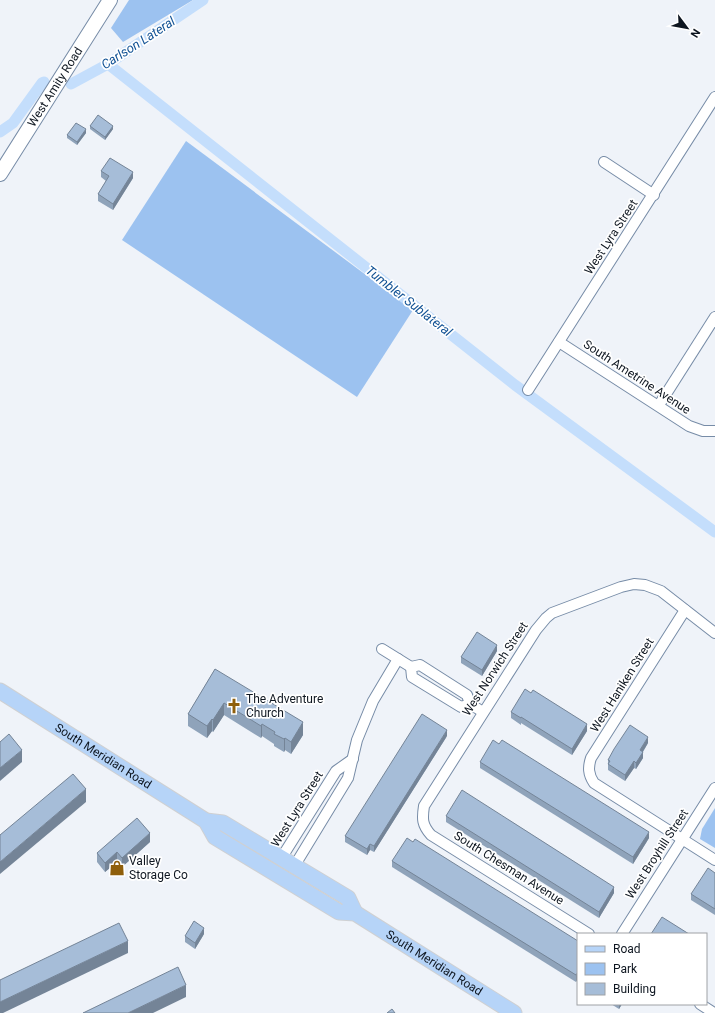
<svg xmlns="http://www.w3.org/2000/svg" width="715" height="1013" viewBox="0 0 715 1013" font-family="Roboto,sans-serif">
  <style>
    .green { fill: #9cc2f0 }
    .lines { fill: none; stroke-linecap: round; stroke-linejoin: round }
    .canal { stroke: #c4defc; stroke-width: 11 }
    .minor-casing { stroke: #778ca7; stroke-width: 12 }
    .secondary-casing { stroke: #778ca7; stroke-width: 16 }
    .primary-casing { stroke: #cfd0d2; stroke-width: 17 }
    .minor { stroke: #fff; stroke-width: 10 }
    .secondary { stroke: #fff; stroke-width: 14 }
    .primary { stroke: #b6d4f8; stroke-width: 15 }
    .wall { fill: #8fa3ba }
    .shaded-wall { fill: #748497 }
    .building { fill: #a6bdd8; stroke: #748497 }
    .labels { text-anchor: middle; dominant-baseline: central; stroke-width: 3.5; stroke-linejoin: round; paint-order: stroke }
    .street-label { font-size: 12px; fill: #0e1620; stroke: #fff }
    .poi-label { font-size: 12px; fill: #0e1620; stroke: #fff; text-anchor: start }
    .water-label { font-size: 13px; font-style: italic; fill: #135395; stroke: #fff }
  </style>
  <rect width="100%" height="100%" fill="#eff3f9"/>
  <!-- green -->
  <g class="green">
    <path d="M129,0h64l-70,42 -12,-14z"/>
    <path d="M186,141l227,169 -56,87 -235,-157z"/>
    <path d="M715,808v40l-15,-9 2,-10z"/>
  </g>
  <g class="lines">
    <!-- canal -->
    <g class="canal">
      <path d="M108,64l407,321 200,147"/>
      <path d="M71,84l37,-20 95,-64"/>
      <path d="M0,132l13,-9 29,-40 2,-1"/>
    </g>
    <defs>
      <g id="minor">
        <path d="M604,162l50,33"/>
        <path d="M559,342l130,84 14,5h12"/>
        <path d="M528,390l187,-293"/>
        <path d="M659,405l56,-88"/>
        <path d="M685,610l-94,148c-3,9 -3,16 3,25l121,77"/>
        <path d="M382,649l29,18"/>
        <path d="M470,704l-9,3 -49,-30 -1,-10 9,-2 47,30 3,9 13,8"/>
        <path d="M282,857l54,-86 17,-12"/>
        <path d="M295,865l53,-87 9,-38 16,-39 25,-42"/>
        <path d="M589,934l-158,-99c-9,-10 -9,-16 -7,-29l112,-176 10,-12 6,-5 69,-26 13,-3 11,1 16,6 54,42"/>
        <path d="M622,934l93,-146"/>
        <path d="M700,1004l14,9"/>
      </g>
      <g id="secondary">
        <path id="s1" d="M0,174l110,-174"/>
      </g>
      <g id="primary">
        <path id="s2" d="M0,691l206,130 17,2 125,75 7,15"/>
        <path id="s3" d="M206,821l9,16 124,75 16,1 159,100"/>
      </g>
    </defs>
    <!-- minor casing -->
    <use href="#minor" class="minor-casing"/>
    <!-- secondary casing -->
    <use href="#secondary" class="secondary-casing"/>
    <!-- primary casing -->
    <use href="#primary" class="primary-casing"/>
    <!-- minor -->
    <use href="#minor" class="minor"/>
    <!-- secondary -->
    <use href="#secondary" class="secondary"/>
    <!-- primary -->
    <use href="#primary" class="primary"/>
  </g>
  <!-- wall -->
  <g class="wall">
    <path d="M90,126l23,3 -8,11 -15,-11z"/>
    <path d="M86,133l-9,12 -10,-7v-3z"/>
    <path d="M101,171l32,7 -20,32 -15,-9v-7l8,-13 -5,-4z"/>
    <path d="M497,651l-15,25 -21,-13v-6z"/>
    <path d="M215,669l88,66 -12,19 -6,-4 -1,2 -10,-6v-2l-12,-8 -1,2 -37,-23 -11,17 -1,-1 -5,7 -19,-12v-12z"/>
    <path d="M531,693l56,38 -15,24 -51,-32v2l-10,-7v-6z"/>
    <path d="M447,736l-73,116 -4,-2 -3,5 -22,-13v-6z"/>
    <path d="M648,743l-5,9v6l-7,11 -2,-1 -9,13 -17,-11v-10z"/>
    <path d="M480,762l169,76 -16,26 -153,-96z"/>
    <path d="M446,816l168,77 -15,25 -153,-96z"/>
    <path d="M150,842l-28,25 -5,-5 -12,10 -8,-10v-9z"/>
    <path d="M392,861l186,80v37l-2,4 -184,-115z"/>
    <path d="M715,873v42l-24,-15v-6z"/>
    <path d="M204,934l-9,15 -10,-7v-6z"/>
    <path d="M611,1004h11l-3,5z"/>
  </g>
  <!-- shaded-wall -->
  <g class="shaded-wall">
    <path d="M113,126v3l-8,11v-3z"/>
    <path d="M86,129v4l-9,12v-3z"/>
    <path d="M133,172v6l-20,32v-6z"/>
    <path d="M497,645v6l-15,25v-6z"/>
    <path d="M224,703v12l-11,17v-12z"/>
    <path d="M212,719v12l-5,7v-12z"/>
    <path d="M303,722v13l-12,19v-12z"/>
    <path d="M262,724v12l-1,2v-12z"/>
    <path d="M587,724v7l-15,24v-6z"/>
    <path d="M447,730v6l-73,116v-6z"/>
    <path d="M648,737v6l-8,13v-6z"/>
    <path d="M285,738v12l-1,2v-13z"/>
    <path d="M22,750v12l-22,19v-13z"/>
    <path d="M643,752v6l-7,11v-6z"/>
    <path d="M634,761v7l-9,13v-6z"/>
    <path d="M86,789v13l-86,72v-12z"/>
    <path d="M649,832v6l-16,26v-7z"/>
    <path d="M150,833v9l-28,25v-9z"/>
    <path d="M370,844v6l-3,5v-6z"/>
    <path d="M117,852v10l-12,10v-9z"/>
    <path d="M614,887v6l-15,25v-6z"/>
    <path d="M204,928v6l-9,15v-6z"/>
    <path d="M128,941v12l-125,60h-3v-11z"/>
    <path d="M578,972v6l-2,4v-7z"/>
    <path d="M186,985v12l-33,16h-25z"/>
    <path d="M619,1004h3l-3,5z"/>
  </g>
  <!-- building -->
  <g class="building">
    <path d="M98,115l15,11 -8,11 -15,-11z"/>
    <path d="M76,123l10,6 -9,13 -10,-7z"/>
    <path d="M110,158l23,14 -20,32 -15,-10 11,-18 -8,-5z"/>
    <path d="M477,632l20,13 -15,25 -21,-13z"/>
    <path d="M215,669l88,53 -12,20 -6,-4 -1,1 -10,-5 1,-2 -13,-8 -1,2 -37,-23 -11,17 -1,-1 -5,7 -19,-12z"/>
    <path d="M525,689l6,4 2,-3 54,34 -15,25 -51,-32v1l-10,-6z"/>
    <path d="M422,714l25,16 -73,116 -4,-2 -3,5 -22,-13z"/>
    <path d="M630,725l18,12 -8,13 3,2 -7,11 -2,-2 -9,14 -17,-11 2,-3 -2,-1 6,-11z"/>
    <path d="M9,734l13,16 -22,18v-26z"/>
    <path d="M493,740l6,4 3,-4 147,92 -16,25 -153,-95z"/>
    <path d="M73,774l13,15 -86,73v-27z"/>
    <path d="M462,790l152,97 -15,25 -153,-96z"/>
    <path d="M137,818l13,15 -28,25 -5,-6 -12,11 -8,-10z"/>
    <path d="M407,838l6,4 2,-3 163,102v31l-2,3 -184,-114z"/>
    <path d="M708,868l7,5v36l-24,-15z"/>
    <path d="M662,917l27,17h-38z"/>
    <path d="M194,921l10,7 -9,15 -10,-7z"/>
    <path d="M119,923l9,18 -128,61v-22z"/>
    <path d="M178,967l8,18 -58,28h-45z"/>
    <path d="M392,1009l3,4h-8z"/>
  </g>
  <!-- icons -->
  <defs>
    <symbol id="church-bare" viewBox="-9 -9 18 18"><path d="M-1.2-6h2.4v3.5h3.3v2.4h-3.3V6h-2.4V-.1h-3.3v-2.4h3.3Z" fill="#8f5f0b" stroke="#fff" stroke-width="2.5" paint-order="stroke"/></symbol>
    <symbol id="shop-bare" viewBox="-9 -9 18 18"><path d="M-5-2.5h2.3a2.7 3.5 0 0 1 5.4 0H5L5.5 6h-11ZM-1.5-2.5h3a1.5 2.3 0 0 0-3 0Z" fill="#8f5f0b" stroke="#fff" stroke-width="2.5" paint-order="stroke"/></symbol>
  </defs>
  <g fill-rule="evenodd">
    <use href="#church-bare" x="223" y="695" width="22" height="22"/>
    <use href="#shop-bare" x="106" y="857" width="22" height="22"/>
  </g>
  <g class="labels">
    <!-- street labels -->
    <g class="street-label">
      <text stroke="none"><textPath href="#s1" startOffset="103">West Amity Road</textPath></text>
      <text transform="translate(611 237) rotate(-57)">West Lyra Street</text>
      <text transform="translate(637 377) rotate(33)">South Ametrine Avenue</text>
      <text transform="translate(495 669) rotate(-57)">West Norwich Street</text>
      <text transform="translate(622 685) rotate(-58)">West Haniken Street</text>
      <text stroke="none"><textPath href="#s2" startOffset="122">South Meridian Road</textPath></text>
      <text transform="translate(297 809) rotate(-58)">West Lyra Street</text>
      <text transform="translate(657 854) rotate(-57)">West Broyhill Street</text>
      <text transform="translate(509 868) rotate(32)">South Chesman Avenue</text>
      <text stroke="none"><textPath href="#s3" startOffset="273">South Meridian Road</textPath></text>
    </g>
    <!-- poi labels -->
    <g class="poi-label">
      <text x="246" y="699">The Adventure<tspan x="246" dy="14">Church</tspan></text>
      <text x="129" y="861">Valley<tspan x="129" dy="14">Storage Co</tspan></text>
    </g>
    <!-- water labels -->
    <g class="water-label">
      <text transform="translate(138 43) rotate(-33)">Carlson Lateral</text>
      <text transform="translate(409 301) rotate(38)">Tumbler Sublateral</text>
    </g>
  </g>
  <!-- legend -->
  <rect x="577" y="933" width="130" height="72" fill="#ffffff" stroke="#9fa2a6"/>
  <rect x="585" y="946" width="20" height="6" fill="#b6d4f8" stroke="#9fa2a6"/>
  <text x="613" y="953" font-size="12" fill="#0e1620">Road</text>
  <rect x="585" y="963" width="20" height="12" fill="#9cc2f0" stroke="#9fa2a6"/>
  <text x="613" y="973" font-size="12" fill="#0e1620">Park</text>
  <rect x="585" y="983" width="20" height="12" fill="#a6bdd8" stroke="#9fa2a6"/>
  <text x="613" y="993" font-size="12" fill="#0e1620">Building</text>
  <!-- north arrow -->
  <g transform="translate(687 28) rotate(122)" stroke="#ffffff" stroke-width="3" paint-order="stroke">
  <path d="M0-3L7 15L0 10L-7 15Z" fill="#0e1620"/>
  <text y="-6" font-size="11" font-weight="bold" text-anchor="middle" fill="#0e1620">N</text>
  </g>
</svg>
